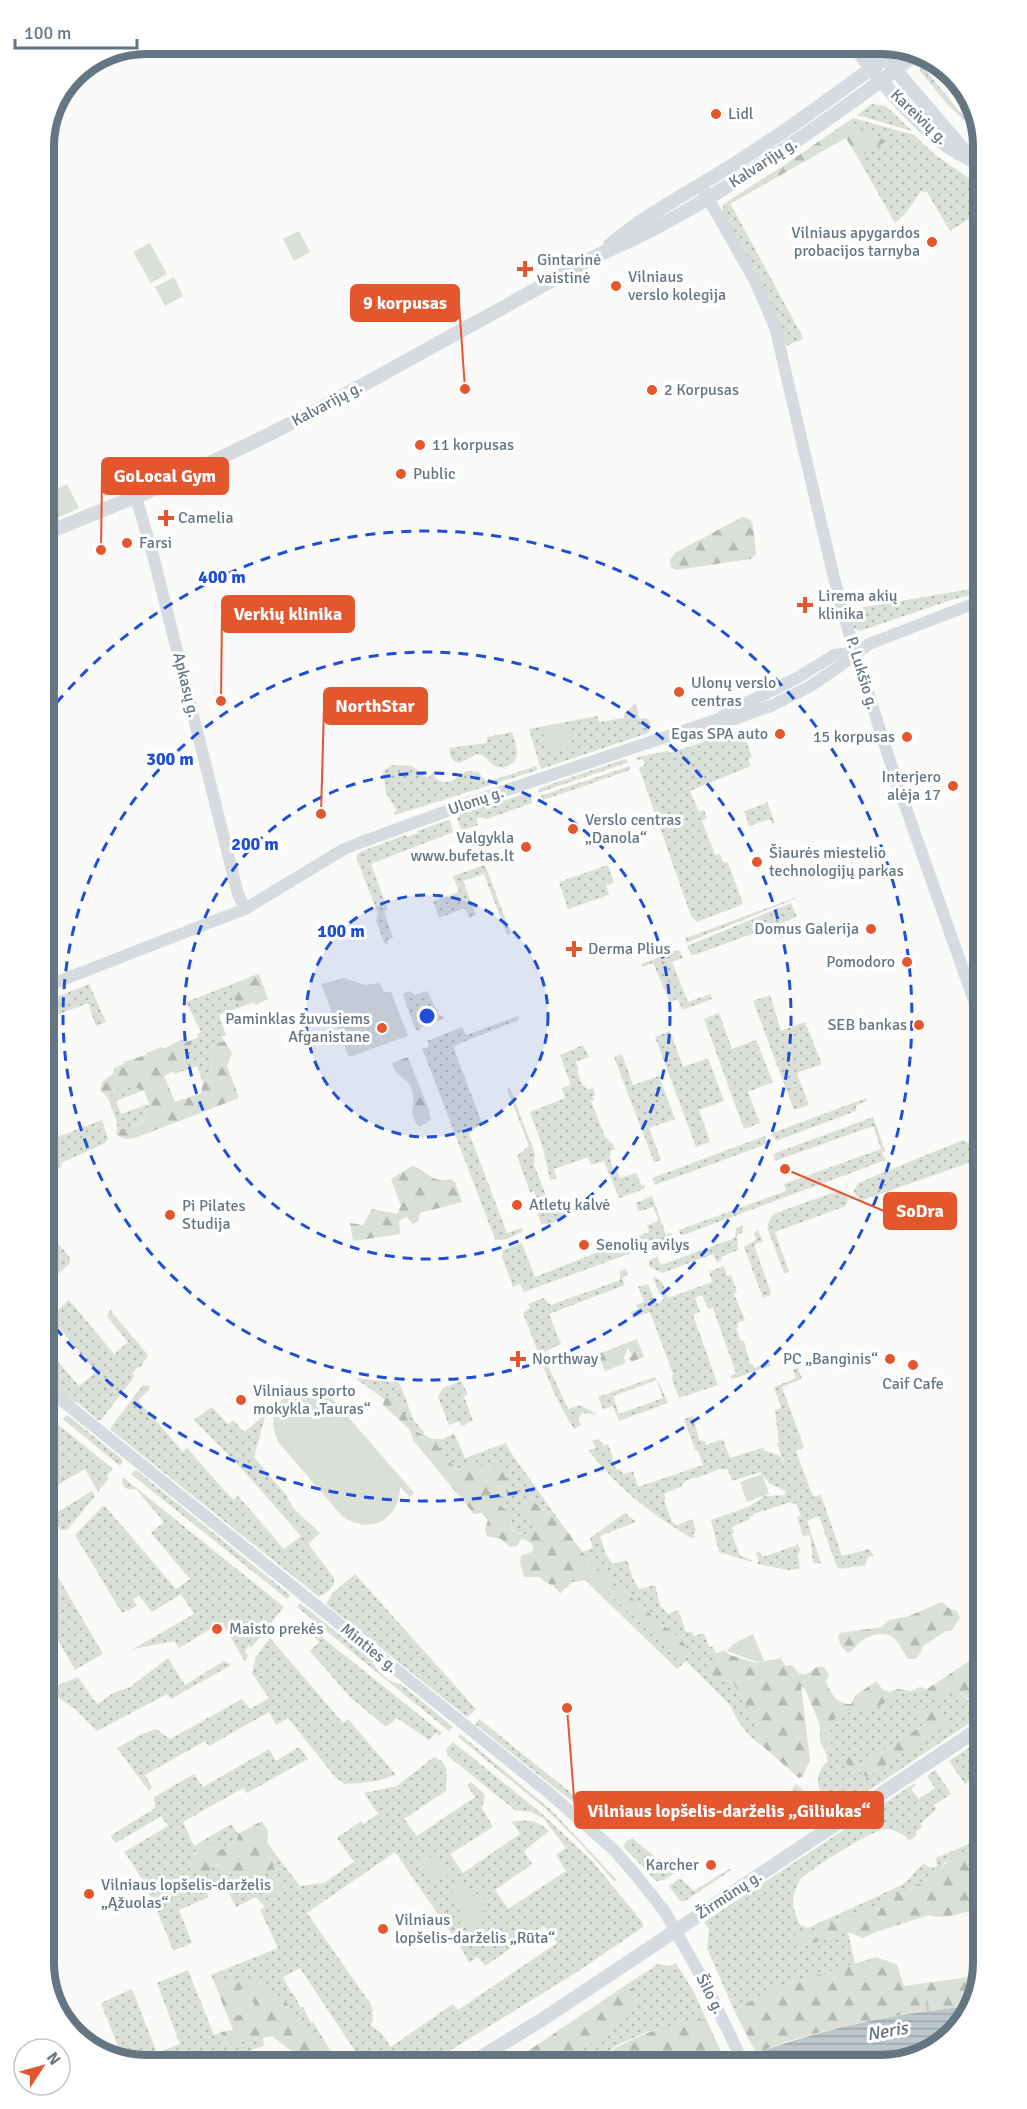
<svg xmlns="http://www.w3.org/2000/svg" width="1027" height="2109" viewBox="0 0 1027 2109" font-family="Signika,sans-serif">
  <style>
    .grass { fill: url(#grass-dots); fill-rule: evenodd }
    .forest { fill: url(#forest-firs) }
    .park { fill: #dadfd7 }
    .water { fill: url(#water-rules) }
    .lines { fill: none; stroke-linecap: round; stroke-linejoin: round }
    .stream { stroke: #bbc7cb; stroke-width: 2 }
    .secondary { stroke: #d6dbdf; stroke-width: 12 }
    .primary { stroke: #d6dbdf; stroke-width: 14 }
    .ring { fill: none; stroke: #1d4ed8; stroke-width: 3; stroke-dasharray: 10 8 }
    .poi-dot { fill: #e4572e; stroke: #fff; stroke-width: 2 }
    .labels { text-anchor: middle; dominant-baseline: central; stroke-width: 6; stroke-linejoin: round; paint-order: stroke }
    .poi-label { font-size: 16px; fill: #657683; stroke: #fff; text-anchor: start }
    .street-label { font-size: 16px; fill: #657683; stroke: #fff }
    .water-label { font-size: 18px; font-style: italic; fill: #60757c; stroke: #fff }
    .rim { fill: none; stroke: #657683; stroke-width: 8 }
    .centre { fill: #1d4ed8; stroke: #fff; stroke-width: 3 }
    .ring-label { font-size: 18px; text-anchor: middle; font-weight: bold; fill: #1d4ed8; stroke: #fff; stroke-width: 6; stroke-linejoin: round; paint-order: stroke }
    .leader { fill: none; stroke: #e4572e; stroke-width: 2 }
    .callout-dot { fill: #e4572e; stroke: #fff; stroke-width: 2 }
    .callout { fill: #e4572e; stroke: #e4572e; stroke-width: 2 }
    .callout-label { font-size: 18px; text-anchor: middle; font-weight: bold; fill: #fff }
  </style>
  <defs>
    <pattern id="grass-dots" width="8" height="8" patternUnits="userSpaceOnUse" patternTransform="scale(1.5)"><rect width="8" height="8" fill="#dadfd7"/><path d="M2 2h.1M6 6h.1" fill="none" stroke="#b4b9b4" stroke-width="1.8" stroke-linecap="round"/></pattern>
    <pattern id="forest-firs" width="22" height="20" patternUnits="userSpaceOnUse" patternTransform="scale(1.5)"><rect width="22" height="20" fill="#dadfd7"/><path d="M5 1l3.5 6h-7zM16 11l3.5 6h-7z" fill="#b4b9b4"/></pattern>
    <pattern id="water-rules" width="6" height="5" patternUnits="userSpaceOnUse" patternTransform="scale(1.5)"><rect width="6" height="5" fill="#bbc7cb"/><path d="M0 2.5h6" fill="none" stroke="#9ca6aa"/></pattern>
  </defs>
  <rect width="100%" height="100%" fill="#fafaf8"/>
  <!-- grass -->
  <g class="grass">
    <path d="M923,67l37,45 19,9 3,16 -33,-31 -30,-36z"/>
    <path d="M872,104l14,2 26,25 -55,-16z"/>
    <path d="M853,118l61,17 20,19 33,23 16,9v24l-33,21 -23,-39 -6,-1 -16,23 -10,9 -37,-65 28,-17 -29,-14 -7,-7z"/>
    <path d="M729,201l71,131 3,7 -17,7 -13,-38 -51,-96 2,-8z"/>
    <path d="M983,587v4l-38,11 -85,29 -7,-3 -6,-18z"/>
    <path d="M636,703l3,16 6,-1 4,2 2,7 -3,6 -107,36 -12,-40 68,-13 2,6 25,-4v-4z"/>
    <path d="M738,731l7,7 7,19 -4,2 3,7 -61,25 9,21 5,-2 3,8 -5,3 13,34 5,-1 3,8 5,1 15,41 -46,18 -6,-6 -52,-148 6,-3 -2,-6 -7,1 1,-3 30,-6 2,2z"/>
    <path d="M512,732c3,10 10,25 -1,32 -4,3 -9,5 -14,3 -9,-4 -10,-12 -20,-13 -12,6 -25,18 -28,-6l38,-5v-6z"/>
    <path d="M625,759l4,3 -91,31v-2l2,-3z"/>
    <path d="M392,765l20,1 16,12 5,-6 3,7c15,8 19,-2 31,-8l11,1 9,10 49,-16 2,4 -143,45 -1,-3 3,-1 -11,-18 -3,-22z"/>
    <path d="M630,766v4l-87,30 -3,-4z"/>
    <path d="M528,793l3,2 1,8 -45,16 -7,-2 -4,1 2,7 -15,5 -2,-1 -4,-10 4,-5z"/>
    <path d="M767,801l8,22 -3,1 -2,-5 -21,7 -5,-15 20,-7z"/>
    <path d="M448,820l2,1 3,11 -82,32 17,46 -4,1 9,27 -5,2 -1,5 -2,-1 -9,-23 2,-7 -22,-57 4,-5 45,-17 2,2 11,-4 -1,-2z"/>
    <path d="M485,865l26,69 -4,1 -23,-61 -21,7 13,34 -7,3 -4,-10 -26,10 -6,-17 26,-9 -6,-16z"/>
    <path d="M608,865l6,18 -8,2 3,10 -41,14 -9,-27z"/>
    <path d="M797,897v1l-111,45v-5z"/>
    <path d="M791,903l6,14 -99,37 -7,1 -4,-9z"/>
    <path d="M679,950l4,8 -11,4 16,40 22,-8 2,5 -30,11 -4,-11 -8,3 -17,-39 -11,4 -1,-3z"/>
    <path d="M250,977l-10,12 -9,3 10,15 -22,8 7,20 -4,2 3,5 -12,1 -3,33 -7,6 -6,-16 -17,6c3,-11 11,-21 12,-32l6,-3 -1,-3 4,-2 -15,-30z"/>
    <path d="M89,984l17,38 -10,4 -8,-23 -44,17v-18z"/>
    <path d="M409,991l6,4 12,-4 13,25 6,2 -26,10v3l-5,-2 -12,-34z"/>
    <path d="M770,995l11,36 24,-9 17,42 -25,9 12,32 -15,5 -41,-109z"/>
    <path d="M719,1013l13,36 24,-9 17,42 -25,10 12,31 -16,6 -40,-110z"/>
    <path d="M518,1016l1,4 -66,26 29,77 -13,10 38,100 15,-5 1,3c-8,5 -19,11 -28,8l-73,-191h4l3,-3 -2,-4 35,-14 4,8z"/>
    <path d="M670,1031l13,36 25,-9 16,43 -25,9 11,32 -14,5 -41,-110z"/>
    <path d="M583,1045l6,12 -13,5 3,8 -2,1 6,15h2l2,4 6,-2 2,7 -3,1 2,4 -3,1 15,38h2l2,4 2,-1 3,7 -5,2 1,4 -2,1 5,15h3l3,7 16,-5 6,13 3,-1 -1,4 -25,9 -15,-37 -13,4 -3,-8 -34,12 3,9 -7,2 -7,-32 -13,-36 35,-14 -3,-10 9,-3 -11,-30z"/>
    <path d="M622,1054l11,31 26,-9 16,43 -26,9 12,32 -7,2 -40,-105z"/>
    <path d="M120,1086h9l15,4 -28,11 5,13 28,-10 -6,17 -12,7 -14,1v-7l-9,-24z"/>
    <path d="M510,1088l25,66 -1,11 19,48 6,-2 -1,-3 2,-1 7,7 -1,3 -17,7h-8l-5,-15 4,-2 -6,-16 -4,1 -13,-36 12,-10 -22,-57z"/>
    <path d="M867,1098l-1,3 -10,5v5l-80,30 -4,-8z"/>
    <path d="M873,1117l12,34 -3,2 4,7 -203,75 -3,-1 -1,-4 107,-39 -2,-7 97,-35 -8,-23 -98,35 -2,-7z"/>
    <path d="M102,1120l6,19 -3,4 -44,20 1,4 -18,7v-32z"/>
    <path d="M765,1136l2,8 -112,41 -3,-7z"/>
    <path d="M963,1140l8,4 4,10 -1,7 -111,39 -6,-3 -3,-6 4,-8z"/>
    <path d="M838,1191l7,3 3,5 -2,7 -71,26 14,40 -5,1 -17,-46 4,-10 5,-4z"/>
    <path d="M652,1196l14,39 6,-2v5l-148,54 -4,-8 -7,3 -11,-30 1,-7 19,-7 13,34 114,-45 -2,-7 12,-4 -6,-14 -12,4 -3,-1 -2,-7z"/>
    <path d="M743,1225v7l-6,3 1,15 -17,7 1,3 -5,2 -4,-8 -51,19 -13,-7v-6l8,-3 4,8 74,-27 1,-10z"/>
    <path d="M44,1227l26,31v5l-26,24v-17l3,3 11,-10 -14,-17z"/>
    <path d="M758,1230l5,11 -9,4 17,48 -1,2 -7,3 -19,-51 12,-7 -2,-7z"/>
    <path d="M724,1266l3,10 4,-1 6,17 -3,2 11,26 -8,3 1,4 -2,1 5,14 3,-1 6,23h2l2,4 16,-6 1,4 -39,13 -2,-3 6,-3 -23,-65 -5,1 -6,-14 -7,3 5,14 -7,3 25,70 -39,13 -7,-19 1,-5 -23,-62 -17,6 -2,-6 7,-3 -2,-4 8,-3 -6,-15 10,-3 7,17 4,3 5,-6 -5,-5 -6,-15 2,-1 7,5 6,16 44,-16 -3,-10z"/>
    <path d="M626,1269l2,5 -6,5 3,6 -76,29 12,30 -19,9 -4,-1 -15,-39 7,-5 -2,-4 15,-6 8,7 69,-25v-9z"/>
    <path d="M69,1300l45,54 14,-12 -21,-26 3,-6 38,45 -8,13 -3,-1 -5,7 3,2 -34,44h-3l-20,-17 -8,-2 -26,-25v-31l35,41 17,-14 -46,-55z"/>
    <path d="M545,1359l23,50 12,-4 17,9 -15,-1 -4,6 3,6 -7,4c-13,-21 -24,-43 -32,-66z"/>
    <path d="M798,1368l4,11 -20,8 22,60 -8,4 17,46 8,-2 21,61 27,-7 5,7 -6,1 -3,8 -23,4 -5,-2 -18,-51 -12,5 14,42h-8l-3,-28 -7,1 -6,-19 4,-1 -5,-13 -4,1 -1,-2 -38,12v2l-4,1 1,2 -18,8 2,6 -2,1 8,22 12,4v2l-33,-10 -8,-32 37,-13 17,-11 20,-1 1,-4 -16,-7 -10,-12 -28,9 -4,-12h-9l-22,9 -1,-1 -11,4 1,1 -4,2v2l-18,8 2,5 -2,1 8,22 5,3 15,-6 4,11 -3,5 3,2 -5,1c-42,-26 -72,-49 -103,-88l8,-2 -4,-7 7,-2 5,7 4,-2 5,13 -1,1 4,11 5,1 2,4 10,-3 5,16 65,-22 -4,-13 -4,-2 -11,-31 9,-3 6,24 6,1 1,4 17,-6 7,19 35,-11 -2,3 17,6 6,13 -9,-26 2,-1 -4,-32 6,-2 -7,-21 22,-9 -3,-9z"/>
    <path d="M655,1377l2,3 -44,16 6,18 44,-16 -6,-17h1l10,22 -49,18 -6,-15 -10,3 -5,-12z"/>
    <path d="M355,1378l36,4 5,-1 5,5 12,33 12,15c-16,-4 -22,-24 -30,-38l-7,-1 -4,4z"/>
    <path d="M461,1381l7,13 -4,2 9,25 -12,5 -2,-5 -10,4 -11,-28 5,-9z"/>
    <path d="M143,1385l7,1 -1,4 -11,10 45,52 4,-4 46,52 5,-4 46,53 17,-13 -57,-65 -50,-51 18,-13 16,17 5,-4 11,12 22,-18 -12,43 33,39c6,17 22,25 33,37l-12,11 26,34c1,10 -7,14 -15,19l-208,-167v-3z"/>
    <path d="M44,1413l69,56 -6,6 2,3 -11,14 -13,-23 -41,24z"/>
    <path d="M67,1415l55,44v4l-2,3 -57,-47z"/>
    <path d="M454,1433l11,25 41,-15 3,7 52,73 -27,-21 -5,19 6,9 -12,5 -11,-5 -1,-15 -15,-13c0,-11 3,-15 11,-20l-19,-12 -19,-4 -11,5 -26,-32h11z"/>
    <path d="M136,1470l154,125 -3,4 -156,-125z"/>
    <path d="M124,1478l160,129 -32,40 -4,-1 -3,6 3,3 -3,7 -23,-40 -43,26 -5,-7 -41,8 61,-35 -13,-20 -29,18 -13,-16 -6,3 4,7 -15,7 -47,-78 29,-30 72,84 14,-10 -39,-46 13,-11 -28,-33c-7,1 -10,1 -14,-6z"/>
    <path d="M92,1491l3,5 -28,34h-7l-9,-14z"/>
    <path d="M625,1513l11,9 -36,14 6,19 7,9 14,-4 6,19 6,10 16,-4 5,20 8,9 10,-4 8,22h6l2,4 10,-3 5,14h4l3,7 8,-4 6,5 -13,7 -7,9c6,12 15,5 23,13 9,9 17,25 22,37 3,8 2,16 5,23 -14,-9 -23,-24 -30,-39l-44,-44 -9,8 -92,-89 -13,2 -12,11 -6,-7c12,-4 27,-14 39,-8l81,77 10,-12 -96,-83 -7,-8 12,-4 -3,-10z"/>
    <path d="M797,1541l3,9 -2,5 2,13 -2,1 -10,1 -30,-6v-6l-3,-5 5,-1 3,5 34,-12z"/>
    <path d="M45,1555l58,99 -28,16 -31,-55v-20l2,-2 -2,-5v-32z"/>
    <path d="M355,1574l121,135 -9,8 -141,-113 7,-11z"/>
    <path d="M300,1603l71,57c6,10 17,23 30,24l52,43 -4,4 -152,-124z"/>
    <path d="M304,1623l138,110 -4,3 -2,-3 -7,7 -32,-22 -11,9 -37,-31 -39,-45 9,-9z"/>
    <path d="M270,1638l73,85 5,-4 48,56 -20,6 -16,2 -15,1 -9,-6 -48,-60 -12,7 -7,-13 -60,34 -4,-5 -60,34 7,12 -3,4 -32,-43 25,-14 14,-5 14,10 72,-40 8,10 19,-11 -17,-25 4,-16z"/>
    <path d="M168,1658l17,27 39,-24 7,4 -60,34 -4,-5 -70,37 -21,-21 -20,-14 -12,7v-42l12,25 22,-9 15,22 5,5 15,-11 17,-6z"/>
    <path d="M927,1689l4,6 7,2 17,-8 15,13 13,-4v-3v19l-106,71 -42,26c-16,-14 -25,-34 -7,-50l-3,-10 4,-4 2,-25 10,-9 22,-2 39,-18zM919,1710l27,15 -17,11 -75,35 -7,-23 12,18 64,-41z"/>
    <path d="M479,1719l116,93 -6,3 -114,-91z"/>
    <path d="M460,1734l90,75 67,71 -3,1 -33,-37 -33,-33 -90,-74z"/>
    <path d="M453,1742l87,70 52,49 51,62v4l-63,43 -150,93h-40l-1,-2 -40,2 10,-6 -59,-89 -17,9 8,16h2l8,15 2,-1 8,16 2,-1 25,41h-5l-51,-66 -14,-4 -11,-14h-44l-2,-4 67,-27 -18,-38 5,-3 -9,-10 -20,10 -8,-16 6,-3 -4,-7 -16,7 -3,-5 -7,3 5,11 -30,13 13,33 -19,8c-13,-34 -26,-69 -49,-99l44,-26 -7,-10 -45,27 -6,-7 45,-28 -1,-11 40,-23 9,13 66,-38 7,12 23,-14 9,12 -61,34 -4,-5 -60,34 11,24 37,-22 7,10 -1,7 -17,9 -17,-10 -9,15 20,8 25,16 34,-11 3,-13 24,31 24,-3 30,-21 -17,-24 24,-17 2,3 15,-10 -14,-21 33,-7 37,-29c17,7 12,18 12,34l-42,28 13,17 58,-39 -8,-12 4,-3 14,13 -3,13 11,19 -43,27 13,19 57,-39 -8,-12c16,-3 24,-2 37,9l-25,20 8,13 -37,26 13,19 58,-38 -10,-16 10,-7 -22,-29 -13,-7 -16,-2 -67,-54 -2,-6zM395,1852l65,94 9,17 9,-6 7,9 59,-40 13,17 -99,67 -5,-6 -62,43 -10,-14 -11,-8 3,-4 -1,-15 -65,-93z"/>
    <path d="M977,1742l6,8v35l-2,2 -5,-11 -11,8 -16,-23z"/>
    <path d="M935,1770l16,24 -17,11 3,4 -17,15 2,3 -7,5 2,3 -7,6c-7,-7 -15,-12 -25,-12 -13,1 -75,40 -85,51 0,1 -4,8 -4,8 -6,13 -1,25 4,37l8,3 94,-43c9,-6 13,-16 22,-21l7,4 6,-2 -1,-8 47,-20 -17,14 -21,10 -7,12 -23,11 -7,7 -25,15 -26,6 -36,15 -26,7 -1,2 6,2 2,6 11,-2 35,-11 7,32 -78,23 -43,23 -27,-62 2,-19 -5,-7 211,-139 1,2 -5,4 8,10 16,-11 -8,-12z"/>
    <path d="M796,1784l19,16 5,10 -14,-2 -6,6h-5l-9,-14z"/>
    <path d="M632,1838l43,35 -11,7 -8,1 -32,-34 1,-5z"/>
    <path d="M729,1869l2,1 -46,31h-5l-11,-15 11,-8 14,13z"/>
    <path d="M676,1963l19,31 11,25 -57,12 -30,13 -24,17h-34l37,-22 39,-38 -6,-14h-8l35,-23 11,2z"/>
    <path d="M188,1970l26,65 7,-3 5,12 37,-7 1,9 -13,4 5,14h-13l-2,-7 -24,8h-77l-17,-6 -22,-56 31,-14 25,64 23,-9 -23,-61z"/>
  </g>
  <!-- forest -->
  <g class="forest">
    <path d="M850,120l7,7 30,14 -29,17 -12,-20 -116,66 -1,-3 2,-2 52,-33z"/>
    <path d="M742,517l8,2 3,7 3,28 -5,5 -76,11 -4,-3 -1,-7 5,-7z"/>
    <path d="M259,974l9,25 -12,6 -2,-3 -13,5 -11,-14 4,-6 6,2 10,-12z"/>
    <path d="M183,1039l2,3 7,-2c-1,11 -9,21 -12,32l-5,2 -1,-3 -10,5 11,26 26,-9 2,-11 7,-6 3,-33 12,-1 7,11 -5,13 12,32 -101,39c-9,2 -14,4 -22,-3l1,-5 14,-1 12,-6 6,-18 -5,-14 -15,-4h-9l-12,12 -8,-8 3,-9 10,-7 1,-6 10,-4 -1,-2 23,-7v-2l16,-6 1,2z"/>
    <path d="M408,1057l21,53 2,10 -12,7c-13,-16 -2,-21 -7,-37 -5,-14 -16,-11 -20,-27z"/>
    <path d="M412,1166c16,4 19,18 38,13l5,3 7,20 -42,11 -2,8 -5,3 -7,-7 -7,4 1,13 -47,7 -3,-18 13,2 9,-16 25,5 4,-8 -10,-27z"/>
    <path d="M637,1339l7,18 -13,5 -2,-4 3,-2 -4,-8 -5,12 3,-1 -2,5 -19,7 -7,-17z"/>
    <path d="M388,1395l7,1 14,26 9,10 14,7 26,32 11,-5 3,-5 9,3 7,6 7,-4 9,8 3,8c-8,5 -11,9 -11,19l15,14 1,16 11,4 12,-5 -6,-9 -9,-3v-8l4,-8h10l27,21 27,37 96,83 3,6 -8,7 -5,-1 -81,-77c-20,-9 -35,20 -53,-1h-16l-4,-14 1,-7 10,-4 3,-3 -3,-6 -7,-4 -4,1 -3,6 -7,1 -9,-8 -14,-3 -2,-7 3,-9 -6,-7 -8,1 -61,-74 -3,-10 -27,-25 1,-6z"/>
    <path d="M942,1602l8,7 7,2 3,7 -9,13h-5l-23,15 -3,8 -5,5h-7c-4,-6 -8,-15 -13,-20 -10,-10 -27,-4 -36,4 -4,4 -6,7 -11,10l-7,-7 -3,-9 2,-4 42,-6 7,-7 20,-4z"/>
    <path d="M983,1652v20l-9,5 1,4 8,10c0,8 -2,10 -8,13l-20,-15 -17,8 -7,-2 -4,-6 -25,4 -30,17 -30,3 -11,9v21l-6,8 -5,-10v-16l-15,-36 -4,-3 9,74 -7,16 -4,2 -39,-34 -5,-23 -14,-26 -9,-13 -5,-2h-9l-4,-2 -4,-7 7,-9 13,-7 26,8 25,-5 4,8 7,-1 7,8 6,2 12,-8h7l5,8 -3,6c4,12 12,24 25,23l4,-8 21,-15 7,9 7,2 8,-3 13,2 9,-4 7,2z"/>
    <path d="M929,1707l12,5 6,13 -80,52 -8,-6h-5c-8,-6 -10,-12 -9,-22l2,-2 12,19 64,-41 -4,-15z"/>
    <path d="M262,1821l6,10 -1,11 9,13 -3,13 -22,14 -12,-3 -24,-16 -9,13c-21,-6 -10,-23 -3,-36l16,7 1,3 17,-9 1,-7z"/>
    <path d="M983,1838v68c-15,5 -38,15 -54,9l-53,17 -13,6 -15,-6 -35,11 -10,2 -3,-6 -7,-2 2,-2 26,-7 36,-15 26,-6v-6l21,-10 5,1 6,-7 23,-11 11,-16h7l2,-6h8z"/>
    <path d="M877,1957l20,8 7,21 58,-8 19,-5 -10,33c-74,8 -146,20 -215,47l-22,-43 43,-23z"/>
    <path d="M213,1979h44l11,14 14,4 51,66 -25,1 2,-1 -1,-8 -5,1 -1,-5 -10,1 -21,-16 -46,8 -5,-12 12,-2z"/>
    <path d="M623,1987c9,0 17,3 14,14l-39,38 -37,22 -40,1 2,-7 8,-6z"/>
    <path d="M706,2019l19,41 -130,1c37,-25 66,-36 111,-42z"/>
  </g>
  <!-- park -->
  <g class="park">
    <path d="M299,231l11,21 -16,9 -11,-22z"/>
    <path d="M150,243l17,31 -16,9 -18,-31z"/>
    <path d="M174,277l9,19 -18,10 -10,-19z"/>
    <path d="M67,484l12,24 -35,16v-29z"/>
    <circle cx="557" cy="738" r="14"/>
    <path d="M344,978l21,7 15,-2 4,9h7l17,44 -59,21 -28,-73z"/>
    <path d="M302,1388l13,1 16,8 83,96 -4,4 -10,-10c-1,33 -30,49 -58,29l-63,-73c-13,-24 -3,-48 23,-55z"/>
    <path d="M762,1474l7,20 -22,8 -7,-20z"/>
    <path d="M753,1634l11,27 -7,1 -30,-11 6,-7z"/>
    <path d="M428,1856l23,17 -19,11 -13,-22z"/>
    <path d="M273,1873l11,20 -14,8 -11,-19z"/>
    <path d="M461,1882l28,21 -20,26 -15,-11 10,-12 -14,-10z"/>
    <path d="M247,1987l9,22 -19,7 -9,-22z"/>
  </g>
  <!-- water -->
  <path class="water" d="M971,2006l-5,14 -46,38 -182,2c80,-31 148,-45 233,-54z"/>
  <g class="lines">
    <!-- stream -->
    <path class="stream" d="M927,2002l1,9"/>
    <!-- secondary -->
    <g class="secondary">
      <path d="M704,191l51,90 20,46 59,251 15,55 46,144 88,249"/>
      <path d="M136,497l18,62 84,335 7,15"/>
      <path d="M719,719h15l39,-14 36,-18 28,-19 32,-24 114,-44"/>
      <path d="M44,987l201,-78 99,-60 15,-6 121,-44 239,-80 11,-8 67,-33 37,-23 22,-3"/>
      <path d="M44,1386l504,406 65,57 22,25 30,38 42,75 35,73"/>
    </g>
    <!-- primary -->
    <g class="primary">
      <path d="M852,44c28,36 59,75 95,102 11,8 25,13 36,21"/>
      <path d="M873,44l96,112"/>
      <path d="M610,245c41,-35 90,-58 135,-88 54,-34 103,-72 154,-109"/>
      <path d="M44,534l118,-48 102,-49 57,-29 279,-154c56,-23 108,-55 159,-88 54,-36 106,-72 157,-112"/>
      <path d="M473,2062l70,-43 440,-293"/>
    </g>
  </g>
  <!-- distance rings -->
  <circle cx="427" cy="1016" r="121" fill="#1d4ed8" fill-opacity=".12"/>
  <g class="ring">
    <circle cx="427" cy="1016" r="121"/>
    <circle cx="427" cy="1016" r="243"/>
    <circle cx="427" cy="1016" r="364"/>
    <path d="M45 717A485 485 0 1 1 45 1315"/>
  </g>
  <!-- markers -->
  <g class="poi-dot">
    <circle cx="716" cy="114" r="6"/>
    <circle cx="932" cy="242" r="6"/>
    <path d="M522 260h6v6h6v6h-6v6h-6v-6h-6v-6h6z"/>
    <circle cx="616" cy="286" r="6"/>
    <circle cx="652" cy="390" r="6"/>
    <circle cx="420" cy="445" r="6"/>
    <circle cx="401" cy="474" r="6"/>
    <path d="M163 509h6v6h6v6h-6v6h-6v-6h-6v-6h6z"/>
    <circle cx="127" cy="543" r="6"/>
    <path d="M802 596h6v6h6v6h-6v6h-6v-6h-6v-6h6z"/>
    <circle cx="679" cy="692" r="6"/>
    <circle cx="780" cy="734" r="6"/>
    <circle cx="907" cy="737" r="6"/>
    <circle cx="953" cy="786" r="6"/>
    <circle cx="573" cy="829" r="6"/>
    <circle cx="526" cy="847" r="6"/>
    <circle cx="757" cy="862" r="6"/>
    <circle cx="871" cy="929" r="6"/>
    <path d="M571 940h6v6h6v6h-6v6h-6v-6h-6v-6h6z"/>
    <circle cx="907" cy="962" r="6"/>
    <circle cx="919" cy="1025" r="6"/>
    <circle cx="382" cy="1028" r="6"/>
    <circle cx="517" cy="1205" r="6"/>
    <circle cx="170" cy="1215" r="6"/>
    <circle cx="584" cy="1245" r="6"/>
    <path d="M515 1350h6v6h6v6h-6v6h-6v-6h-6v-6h6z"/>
    <circle cx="890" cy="1359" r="6"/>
    <circle cx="913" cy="1365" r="6"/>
    <circle cx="241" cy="1400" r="6"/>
    <circle cx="217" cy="1629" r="6"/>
    <circle cx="711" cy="1865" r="6"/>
    <circle cx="89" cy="1894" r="6"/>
    <circle cx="383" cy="1929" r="6"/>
  </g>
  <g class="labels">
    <!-- poi labels -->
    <g class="poi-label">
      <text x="728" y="114">Lidl</text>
      <text x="920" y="233" text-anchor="end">Vilniaus apygardos<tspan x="920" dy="18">probacijos tarnyba</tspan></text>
      <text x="537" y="260">Gintarinė<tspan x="537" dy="18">vaistinė</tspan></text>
      <text x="628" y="277">Vilniaus<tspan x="628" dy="18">verslo kolegija</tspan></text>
      <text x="664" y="390">2 Korpusas</text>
      <text x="432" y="445">11 korpusas</text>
      <text x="413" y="474">Public</text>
      <text x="178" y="518">Camelia</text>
      <text x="139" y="543">Farsi</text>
      <text x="818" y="596">Lirema akių<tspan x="818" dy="18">klinika</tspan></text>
      <text x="691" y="683">Ulonų verslo<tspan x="691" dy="18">centras</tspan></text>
      <text x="768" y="734" text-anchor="end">Egas SPA auto</text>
      <text x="895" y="737" text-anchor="end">15 korpusas</text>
      <text x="941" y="777" text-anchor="end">Interjero<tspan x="941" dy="18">alėja 17</tspan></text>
      <text x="585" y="820">Verslo centras<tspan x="585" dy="18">„Danola“</tspan></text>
      <text x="514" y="838" text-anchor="end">Valgykla<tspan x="514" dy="18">www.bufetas.lt</tspan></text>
      <text x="769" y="853">Šiaurės miestelio<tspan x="769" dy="18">technologijų parkas</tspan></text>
      <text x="859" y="929" text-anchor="end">Domus Galerija</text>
      <text x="588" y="949">Derma Plius</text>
      <text x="895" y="962" text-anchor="end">Pomodoro</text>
      <text x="370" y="1019" text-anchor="end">Paminklas žuvusiems<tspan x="370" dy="18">Afganistane</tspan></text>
      <text x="907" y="1025" text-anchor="end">SEB bankas</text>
      <text x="529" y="1205">Atletų kalvė</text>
      <text x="182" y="1206">Pi Pilates<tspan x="182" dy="18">Studija</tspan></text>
      <text x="596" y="1245">Senolių avilys</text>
      <text x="532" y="1359">Northway</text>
      <text x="878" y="1359" text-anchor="end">PC „Banginis“</text>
      <text x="913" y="1384" text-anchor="middle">Caif Cafe</text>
      <text x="253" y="1391">Vilniaus sporto<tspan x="253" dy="18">mokykla „Tauras“</tspan></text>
      <text x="229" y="1629">Maisto prekės</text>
      <text x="699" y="1865" text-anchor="end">Karcher</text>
      <text x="101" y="1885">Vilniaus lopšelis-darželis<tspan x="101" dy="18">„Ąžuolas“</tspan></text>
      <text x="395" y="1920">Vilniaus<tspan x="395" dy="18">lopšelis-darželis „Rūta“</tspan></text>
    </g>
    <!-- street labels -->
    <g class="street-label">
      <text transform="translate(919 117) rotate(44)">Kareivių g.</text>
      <text transform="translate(763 163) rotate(-33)">Kalvarijų g.</text>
      <text transform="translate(327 404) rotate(-28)">Kalvarijų g.</text>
      <text transform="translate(862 673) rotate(73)">P. Lukšio g.</text>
      <text transform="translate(186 685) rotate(76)">Apkasų g.</text>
      <text transform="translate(476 801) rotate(-19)">Ulonų g.</text>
      <text transform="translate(369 1648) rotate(39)">Minties g.</text>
      <text transform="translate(729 1895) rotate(-33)">Žirmūnų g.</text>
      <text transform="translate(710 1994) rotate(63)">Šilo g.</text>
    </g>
    <!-- water labels -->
    <g class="water-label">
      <text transform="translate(887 2031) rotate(-10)">Neris</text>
    </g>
  </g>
  <!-- crop -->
  <path d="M0 0H1027V2109H0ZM146 54H881A92 92 0 0 1 973 146V1963A92 92 0 0 1 881 2055H146A92 92 0 0 1 54 1963V146A92 92 0 0 1 146 54Z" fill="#fff" fill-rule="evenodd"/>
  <path class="rim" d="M146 54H881A92 92 0 0 1 973 146V1963A92 92 0 0 1 881 2055H146A92 92 0 0 1 54 1963V146A92 92 0 0 1 146 54Z"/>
  <circle cx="427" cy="1016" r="9" class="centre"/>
  <g class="ring-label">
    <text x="222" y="583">400 m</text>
    <text x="170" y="765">300 m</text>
    <text x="255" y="850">200 m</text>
    <text x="341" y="937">100 m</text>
  </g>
  <!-- callouts -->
  <path class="leader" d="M465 389L459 303M101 550L102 476M221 701L222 614M321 814L324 706M785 1169L884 1211M567 1708L575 1810"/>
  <g class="callout-dot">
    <circle cx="465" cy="389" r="6"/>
    <circle cx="101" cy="550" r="6"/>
    <circle cx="221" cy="701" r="6"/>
    <circle cx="321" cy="814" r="6"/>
    <circle cx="785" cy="1169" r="6"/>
    <circle cx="567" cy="1708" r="6"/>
  </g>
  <g class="callout">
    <rect x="351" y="285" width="108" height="36" rx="6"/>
    <rect x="102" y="458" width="126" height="36" rx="6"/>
    <rect x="222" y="596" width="132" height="36" rx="6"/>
    <rect x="324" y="688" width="103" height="36" rx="6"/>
    <rect x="884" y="1193" width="72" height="36" rx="6"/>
    <rect x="575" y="1792" width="308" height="36" rx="6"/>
  </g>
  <g class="callout-label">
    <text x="405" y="309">9 korpusas</text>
    <text x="165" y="482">GoLocal Gym</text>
    <text x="288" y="620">Verkių klinika</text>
    <text x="375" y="712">NorthStar</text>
    <text x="920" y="1217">SoDra</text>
    <text x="729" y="1817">Vilniaus lopšelis-darželis „Giliukas“</text>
  </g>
  <!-- north arrow -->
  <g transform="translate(42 2067) rotate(54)"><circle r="28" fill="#ffffff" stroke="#c1c8cd" stroke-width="1.5"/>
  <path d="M0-4.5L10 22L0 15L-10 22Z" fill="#e4572e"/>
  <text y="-9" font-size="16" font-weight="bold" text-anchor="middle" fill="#657683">N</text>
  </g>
  <!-- scale -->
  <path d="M15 39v9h122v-9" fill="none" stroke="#657683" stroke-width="3"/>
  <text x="24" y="39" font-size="18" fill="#657683" stroke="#ffffff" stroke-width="4.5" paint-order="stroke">100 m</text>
</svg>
